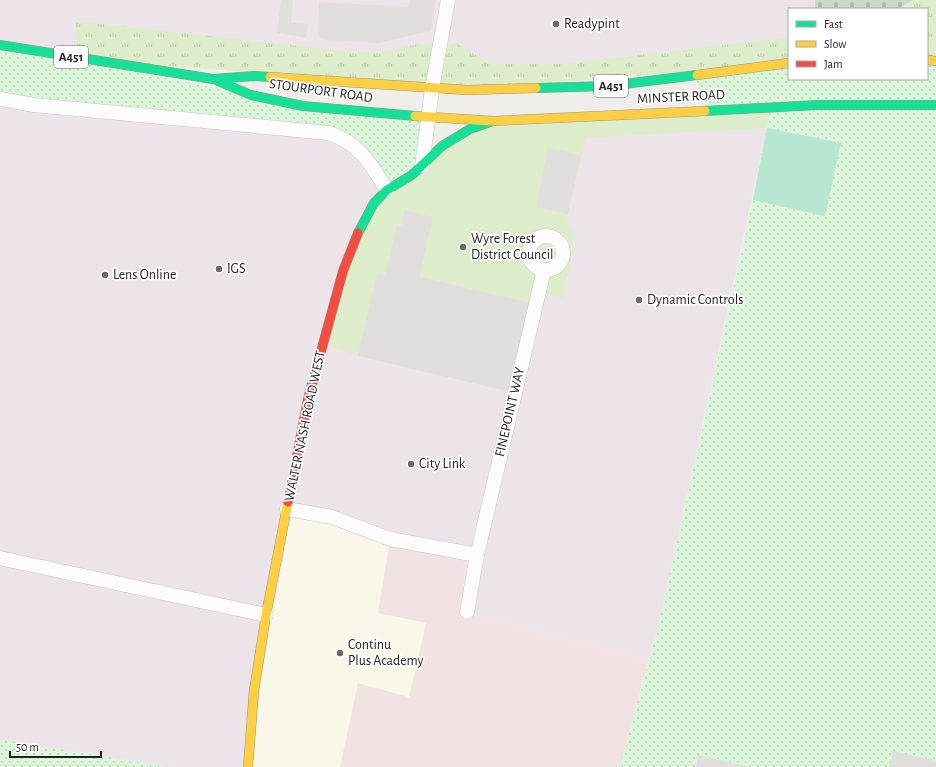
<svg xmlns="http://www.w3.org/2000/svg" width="936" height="767" viewBox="0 0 936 767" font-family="'Alegreya Sans',sans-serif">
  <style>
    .commercial { fill: #f1e3e1 }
    .industrial { fill: #ede4e9 }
    .education { fill: #f8f7e8 }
    .grass { fill: url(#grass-tufts) }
    .cemetery { fill: url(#cemetery-stones) }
    .park { fill: url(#park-dots) }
    .garden { fill: #ddeccb }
    .pitch { fill: #b7e6d2 }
    .parking { fill: #e0dfde }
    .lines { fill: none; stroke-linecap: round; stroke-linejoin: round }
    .street-casing { stroke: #c9c8c7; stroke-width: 15 }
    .fast-casing { stroke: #999a82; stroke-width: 10 }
    .slow-casing { stroke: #999a82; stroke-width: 10 }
    .jam-casing { stroke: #999a82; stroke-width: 10 }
    .street { stroke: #fdfcfc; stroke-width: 14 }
    .fast { stroke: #16e098; stroke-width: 9 }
    .slow { stroke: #ffcf43; stroke-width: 9 }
    .jam { stroke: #f24e42; stroke-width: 9 }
    .poi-dot { fill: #6a6968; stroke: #fff; stroke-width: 1.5 }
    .labels { text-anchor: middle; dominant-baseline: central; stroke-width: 3.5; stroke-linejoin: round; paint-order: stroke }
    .shield { fill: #fff; stroke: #646464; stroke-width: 1 }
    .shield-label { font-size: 13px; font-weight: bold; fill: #222 }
    .poi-label { font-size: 14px; fill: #222; stroke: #fff; text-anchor: start }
    .street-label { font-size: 14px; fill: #222; stroke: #fff }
  </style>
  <defs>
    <pattern id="grass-tufts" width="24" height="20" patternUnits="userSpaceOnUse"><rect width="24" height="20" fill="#ddeccb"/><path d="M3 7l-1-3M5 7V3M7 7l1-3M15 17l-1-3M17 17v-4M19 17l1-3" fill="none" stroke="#bdcaae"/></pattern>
    <pattern id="cemetery-stones" width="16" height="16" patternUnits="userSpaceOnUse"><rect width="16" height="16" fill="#cadbca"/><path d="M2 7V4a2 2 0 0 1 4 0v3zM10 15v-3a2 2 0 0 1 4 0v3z" fill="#adbcad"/></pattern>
    <pattern id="park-dots" width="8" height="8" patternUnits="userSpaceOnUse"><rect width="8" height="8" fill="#daf5da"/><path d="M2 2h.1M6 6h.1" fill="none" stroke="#bbd2bb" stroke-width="1.8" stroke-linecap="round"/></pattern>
  </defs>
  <rect width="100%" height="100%" fill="#f0eeeb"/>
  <!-- commercial -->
  <path class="commercial" d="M390,539l87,16 -10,57 181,49 -28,106h-280l18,-84 51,14 17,-74 -48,-10z"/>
  <!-- industrial -->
  <g class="industrial">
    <path d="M0,0h815v9h-26v28l-227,27h-71l-37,-22 -13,3 -24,-1 -37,8h-26l-279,-31 3,37 -78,-13z"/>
    <path d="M0,99l329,34 209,159 25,5 3,-73 19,-86 182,-10 -108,496 -11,37 -181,-49 10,-57 -87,-16 -142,228h-77l-171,-27z"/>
  </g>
  <!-- education -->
  <path class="education" d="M287,509l103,30 -12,74 48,10 -17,74 -51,-14 -18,84h-92z"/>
  <!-- grass -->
  <g class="grass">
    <path d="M913,0h23v61l-9,-1v-51h-29z"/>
    <path d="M75,21l279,31h26l37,-8 24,1 13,-3 37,22h71l227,-27v26l-322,27 -389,-32z"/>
  </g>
  <!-- cemetery -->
  <path class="cemetery" d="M815,0h98l-15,9h-83z"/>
  <!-- park -->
  <g class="park">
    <path d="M0,45l251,50 177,21 -6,50 -35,24 -45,-53 -342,-38z"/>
    <path d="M927,60l9,1v706h-316l39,-143 92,-414 19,-103 -64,3 -12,-35 95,-12v16h138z"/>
    <path d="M0,740l171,27h-171z"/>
  </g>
  <!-- garden -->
  <path class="garden" d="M770,107l-3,21 -181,10 -20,85 10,12 -13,63 -24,-6 -24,101 -157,-37 -35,-12 44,-130 103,-85z"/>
  <!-- pitch -->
  <path class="pitch" d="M767,128l74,15 -16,73 -72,-16z"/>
  <!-- parking -->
  <g class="parking">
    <path d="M281,0h12l-2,23 17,1 -2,14 -29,-5z"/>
    <path d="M410,0h26l-5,31 -53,12 -54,-3 -4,-1 -2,-6 1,-31 90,5z"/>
    <path d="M548,148l33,7 -13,59 -32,-7z"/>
    <path d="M405,210l28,7 -14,60 116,27 -20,89 -157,-37 19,-82 8,2 12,-51 5,1z"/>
    <path d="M893,751l43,10v6h-47z"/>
    <path d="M698,755l51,12h-53z"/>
  </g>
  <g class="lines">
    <defs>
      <g id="street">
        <path d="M0,99l34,6 295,28c30,10 42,31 58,57"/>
        <path d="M422,166l10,-77 16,-89"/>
        <circle cx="546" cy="253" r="17"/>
        <path d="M287,509l45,8 58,22 87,16"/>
        <path d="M0,558l266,57"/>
        <path d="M467,612l10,-57 67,-285"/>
      </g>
      <g id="fast">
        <path d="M0,45l213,34 41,-3 16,1"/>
        <path d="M218,81l33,14 52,11 112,10"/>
        <path d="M536,88l72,-2 89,-11"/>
        <path d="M705,111l112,-6h119"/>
        <path d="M358,233l16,-30 13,-13 25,-15 30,-29 28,-17 23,-8"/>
      </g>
      <g id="slow">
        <path d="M927,60l9,1"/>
        <path d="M697,75l92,-12"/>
        <path d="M270,77l197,13 69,-2"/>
        <path d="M415,116l78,5 212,-10"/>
        <path d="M248,767l6,-76 12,-76 22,-113"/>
      </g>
      <path id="jam" d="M288,502l20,-103 35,-128 15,-38"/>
    </defs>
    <!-- street casing -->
    <use href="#street" class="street-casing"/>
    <!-- fast casing -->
    <use href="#fast" class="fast-casing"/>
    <!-- slow casing -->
    <use href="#slow" class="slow-casing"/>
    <!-- jam casing -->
    <use href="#jam" class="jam-casing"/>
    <!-- street -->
    <use href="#street" class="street"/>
    <!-- fast -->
    <use href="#fast" class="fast"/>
    <!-- slow -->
    <use href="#slow" class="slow"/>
    <!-- jam -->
    <use href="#jam" class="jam"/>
  </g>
  <!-- markers -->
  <g class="poi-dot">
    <circle cx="556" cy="24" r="4"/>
    <circle cx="463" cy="247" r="4"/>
    <circle cx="219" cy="269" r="4"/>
    <circle cx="105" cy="275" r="4"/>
    <circle cx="639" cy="300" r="4"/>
    <circle cx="411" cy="464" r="4"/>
    <circle cx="340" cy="653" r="4"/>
  </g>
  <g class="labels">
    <!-- shield labels -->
    <g class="shield">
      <rect x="54" y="46" width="34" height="22" rx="3"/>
      <rect x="594" y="75" width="34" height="22" rx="3"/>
    </g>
    <g class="shield-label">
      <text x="71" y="57">A451</text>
      <text x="611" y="86">A451</text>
    </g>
    <!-- poi labels -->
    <g class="poi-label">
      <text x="564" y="24">Readypint</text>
      <text x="471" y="239">Wyre Forest<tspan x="471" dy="16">District Council</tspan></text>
      <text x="227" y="269">IGS</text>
      <text x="113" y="275">Lens Online</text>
      <text x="647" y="300">Dynamic Controls</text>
      <text x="419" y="464">City Link</text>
      <text x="348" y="645">Continu<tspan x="348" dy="16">Plus Academy</tspan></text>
    </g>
    <!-- street labels -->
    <g class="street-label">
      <text transform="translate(321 91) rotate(8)">STOURPORT ROAD</text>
      <text transform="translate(681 97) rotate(-3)">MINSTER ROAD</text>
      <text transform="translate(510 412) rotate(-77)">FINEPOINT WAY</text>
      <text transform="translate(305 426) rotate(-78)">WALTER NASH ROAD WEST</text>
    </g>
  </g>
  <!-- legend -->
  <rect x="788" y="8" width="140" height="72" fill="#ffffff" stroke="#a7a7a7"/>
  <rect x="796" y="21" width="20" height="6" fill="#16e098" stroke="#a7a7a7"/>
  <text x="824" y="28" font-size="12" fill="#222222">Fast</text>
  <rect x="796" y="41" width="20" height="6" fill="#ffcf43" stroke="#a7a7a7"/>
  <text x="824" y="48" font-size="12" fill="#222222">Slow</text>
  <rect x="796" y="61" width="20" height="6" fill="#f24e42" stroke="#a7a7a7"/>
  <text x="824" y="68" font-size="12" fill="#222222">Jam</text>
  <!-- scale -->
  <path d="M10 751v6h91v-6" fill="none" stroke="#222222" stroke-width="2"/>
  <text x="16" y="751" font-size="12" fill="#222222" stroke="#ffffff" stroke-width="3" paint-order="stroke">50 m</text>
</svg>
